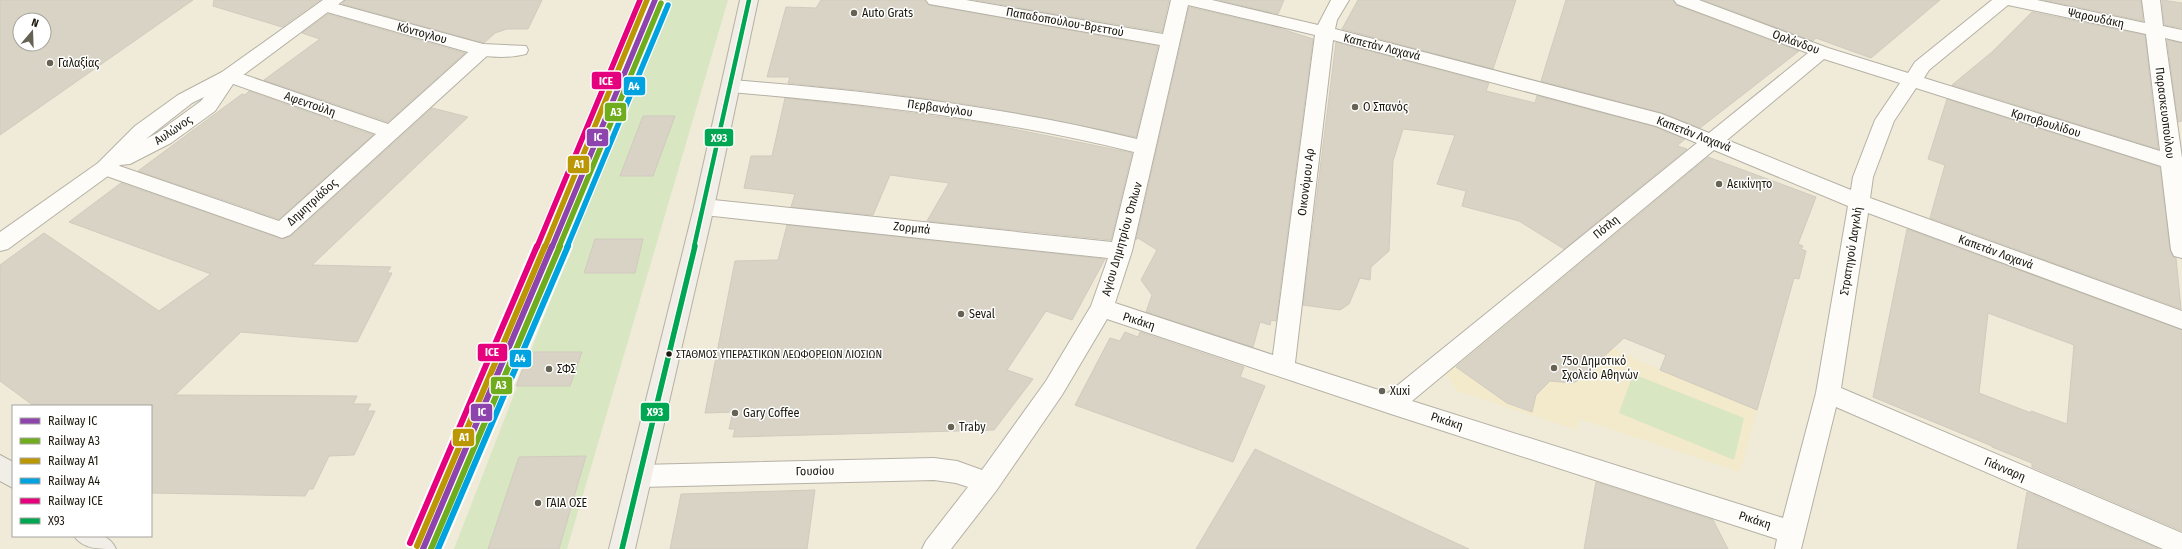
<svg xmlns="http://www.w3.org/2000/svg" width="2182" height="549" viewBox="0 0 2182 549" font-family="'Fira Sans Condensed',sans-serif">
  <style>
    .built { fill: #f3e9cb }
    .green { fill: #d8e6c2 }
    .building { fill: #d8d3c5; stroke: #d0cbbe; fill-rule: evenodd }
    .lines { fill: none; stroke-linecap: round; stroke-linejoin: round }
    .pedestrian-casing { stroke: #b5b1a4; stroke-width: 2 }
    .minor-casing { stroke: #b5b1a4; stroke-width: 2 }
    .tertiary-casing { stroke: #b5b1a4; stroke-width: 2 }
    .secondary-casing { stroke: #b5b1a4; stroke-width: 2 }
    .pedestrian { fill: #fdfcf9; fill-rule: evenodd }
    .minor { fill: #fdfcf9; fill-rule: evenodd }
    .tertiary { fill: #fdfcf9; fill-rule: evenodd }
    .secondary { fill: #f1ede7; fill-rule: evenodd }
    .bus-1-far1-casing { stroke: #fff; stroke-width: 7 }
    .bus-1-casing { stroke: #fff; stroke-width: 8 }
    .bus-1-far1 { stroke: #00a651; stroke-width: 4.5 }
    .bus-1 { stroke: #00a651; stroke-width: 5.5 }
    .rail-1-far1-casing { stroke: #fff; stroke-width: 8 }
    .rail-1-casing { stroke: #fff; stroke-width: 10 }
    .rail-2-far1-casing { stroke: #fff; stroke-width: 8 }
    .rail-2-casing { stroke: #fff; stroke-width: 10 }
    .rail-3-far1-casing { stroke: #fff; stroke-width: 8 }
    .rail-3-casing { stroke: #fff; stroke-width: 10 }
    .rail-4-far1-casing { stroke: #fff; stroke-width: 8 }
    .rail-4-casing { stroke: #fff; stroke-width: 10 }
    .rail-5-far1-casing { stroke: #fff; stroke-width: 8 }
    .rail-5-casing { stroke: #fff; stroke-width: 10 }
    .rail-1-far1 { stroke: #8e44ad; stroke-width: 5.5 }
    .rail-1 { stroke: #8e44ad; stroke-width: 6 }
    .rail-2-far1 { stroke: #6fad1e; stroke-width: 5.5 }
    .rail-2 { stroke: #6fad1e; stroke-width: 6 }
    .rail-3-far1 { stroke: #bb9704; stroke-width: 5.5 }
    .rail-3 { stroke: #bb9704; stroke-width: 6 }
    .rail-4-far1 { stroke: #00a3e0; stroke-width: 5.5 }
    .rail-4 { stroke: #00a3e0; stroke-width: 6 }
    .rail-5-far1 { stroke: #e5007d; stroke-width: 5.5 }
    .rail-5 { stroke: #e5007d; stroke-width: 6 }
    .poi-dot { fill: #666254; stroke: #fff; stroke-width: 1.5 }
    .bus-dot { fill: #1c180c; stroke: #fff; stroke-width: 1.5 }
    .labels { text-anchor: middle; dominant-baseline: central; stroke-width: 3; stroke-linejoin: round; paint-order: stroke }
    .bus-label { font-size: 11px; fill: #1c180c; stroke: #fff; text-anchor: start }
    .poi-label { font-size: 12px; fill: #1c180c; stroke: #fff; text-anchor: start }
    .street-label { font-size: 12px; fill: #1c180c; stroke: #fff }
    .line-badge { stroke: #fff; stroke-width: 1.5 }
    .badge-label { font-size: 11px; text-anchor: middle; font-weight: bold; fill: #fff }
  </style>
  <rect width="100%" height="100%" fill="#f0ead9"/>
  <!-- built -->
  <path class="built" d="M1582,262l24,83 54,25 97,40 -17,62 -161,-53 -2,11 -120,-39 -11,-17z"/>
  <!-- green -->
  <g class="green">
    <path d="M667,0h61l-161,549h-113z"/>
    <path d="M1633,374l111,44 -10,42 -115,-47z"/>
  </g>
  <!-- building -->
  <g class="building">
    <path d="M0,0h193l-193,135zM20,20h24v24h-24z"/>
    <path d="M214,0h106l-38,27 -69,-21z"/>
    <path d="M345,0h197l-14,29h-21l-12,4 -11,10 -142,-39z"/>
    <path d="M821,0h104l4,5 229,41 -22,91 -150,-30 -101,-14 -97,-10 2,-6h-23l19,-70 30,1z"/>
    <path d="M975,0h194l-7,32z"/>
    <path d="M1219,0h65l-6,14z"/>
    <path d="M1358,0h158l-23,69 -151,-40z"/>
    <path d="M1566,0h107l3,5 123,46 -99,77 -38,-15 -121,-32z"/>
    <path d="M1703,0h237l-69,58 -55,-20 -3,3z"/>
    <path d="M2044,0h97l2,21z"/>
    <path d="M2162,0l20,3v25l-18,-3z"/>
    <path d="M1189,7l83,19 41,13 -37,282 -5,-1 -1,5 -10,-3 -7,25 -107,-35 6,-17 -11,-15 16,-30 -19,-12 -2,2z"/>
    <path d="M2032,12l113,23 13,114 -206,-64 40,-33z"/>
    <path d="M328,14l137,39 -77,69 -124,-42 56,-41 -18,-6z"/>
    <path d="M2167,40l15,3v78l-4,1z"/>
    <path d="M1336,42l153,41 -3,8 49,12 2,-7 119,31 29,12 -8,7 10,3 -123,100 -45,-28 -57,-15 4,-15 -29,-7 18,-49 -52,-6 -10,32 -4,90 -18,16 -1,13 -10,-2 -11,26 -9,6 -37,-5z"/>
    <path d="M249,91l124,44 -94,84 -141,-48 104,-77 3,1z"/>
    <path d="M785,98l98,11 101,14 148,30 -21,87 -184,-19 22,-38 -59,-8 -17,40 -82,-8 4,-13 -51,-6 7,-32h21z"/>
    <path d="M1947,99l213,68 10,83 3,7 3,1 5,51 -251,-91 15,-53 -17,-6z"/>
    <path d="M432,108l36,9 -156,148 79,2 -4,6h5l-35,69 -116,-10 -66,63 182,1 -4,8h18l-4,7h8l-21,44 -25,1 -16,33h-4l-4,7 -154,-3v-87h-117l-34,-25v-116l44,-32 115,78 52,-37 -142,-52 52,-39 162,56 8,-3z"/>
    <path d="M643,116h32l-22,60h-33z"/>
    <path d="M1708,157l108,40 -18,47 5,2 -2,3 5,2 -7,28 -5,-1 -37,132 -97,-40 6,-15 -42,-17 -47,43 -5,2 -22,-2 -14,14 -4,17 -25,-9 -51,-36z"/>
    <path d="M787,225l318,34 -33,61 -26,-9 -39,59 26,9 -39,51 -261,7 2,-8h-6l4,-17 -28,1 30,-152 43,-1z"/>
    <path d="M1907,229l275,101v201l-150,-64v-4l-40,-16v-1l-119,-49zM1988,313l86,32 -7,79 -36,-13v2l-52,-20z"/>
    <path d="M595,239h48l-8,34h-51z"/>
    <path d="M1125,332l13,5 2,-5 104,35 -4,10 25,9 -32,76 -158,-57 35,-67 10,3z"/>
    <path d="M529,352h53l-12,34h-54z"/>
    <path d="M1255,449l164,77 50,23h-273z"/>
    <path d="M586,456l-27,93h-71l31,-92z"/>
    <path d="M1596,482l117,38 15,29h-144z"/>
    <path d="M815,490l-8,59h-137l11,-55z"/>
    <path d="M2027,492l132,57h-142z"/>
  </g>
  <g class="lines">
    <defs>
      <path id="pedestrian" d="M482,44l7,2 2,4 -2,4 -199,181 -8,3 -8,-3 -176,-62 -3,-5 3,-5 7,-2 174,60 97,-87 -154,-54 -2,-4 2,-4 7,-2 7,2 152,52 87,-78z"/>
      <g id="minor">
        <path d="M926,0h40l197,34 8,-34h41l106,25 13,-25h18l-12,20 -2,9 327,85 47,19 99,-80 -131,-49 -3,-4h25l129,48 80,25 7,-11 77,-62h45l108,23 -3,-23h18l3,26 19,4v12l-17,-4 17,120v100l-8,-2 -3,-6 -10,-84 -245,-78 -22,33 -21,56 -3,21 312,113v18l-314,-116 -27,175 341,145v16h-19l-327,-142 -35,142h-26l2,-10 -386,-125 -284,-95 -45,76 -66,96 -45,58h-29l4,-8 42,-54 -12,-4 -22,-3 -294,7 -9,-3 -4,-8 4,-8 9,-3 294,-7 23,3 25,9 64,-89 45,-75 17,-48 -404,-43 -7,-3 -3,-5 3,-5 7,-3 408,43 22,-90c-132,-33 -267,-48 -403,-60l-7,-2 -2,-4 2,-4 7,-2c137,11 273,26 406,59l23,-94 -225,-40 -6,-1zM1188,5l127,30 -42,320 -158,-52 17,-52zM2008,5l138,29 14,117 -236,-73 5,-8zM1333,40l323,86 41,17 -309,250 -93,-30zM1824,59l76,24 -25,37 -22,57 -2,13 -124,-50zM1714,150l134,56 -32,187 -33,125 -371,-117z"/>
        <path d="M326,1l157,43 43,2 2,4 -2,4c-15,4 -29,3 -44,2l-162,-46 -3,-4 3,-4z"/>
      </g>
      <path id="tertiary" d="M323,0h21l-109,81 -20,30 -44,32 -41,21 -10,1 -8,8 -104,76 -8,2v-19l98,-69 37,-37 43,-31 44,-23zM204,97l-3,4 -44,32 -11,6 46,-36z"/>
      <g id="secondary">
        <path d="M740,0h18l-44,207 -79,342h-26l85,-342z"/>
        <path d="M0,455l13,7v26l-13,-7z"/>
        <path d="M74,536c18,0 33,-6 42,13 -18,0 -33,0 -42,-13z"/>
      </g>
    </defs>
    <!-- pedestrian casing -->
    <use href="#pedestrian" class="pedestrian-casing"/>
    <!-- minor casing -->
    <use href="#minor" class="minor-casing"/>
    <!-- tertiary casing -->
    <use href="#tertiary" class="tertiary-casing"/>
    <!-- secondary casing -->
    <use href="#secondary" class="secondary-casing"/>
    <!-- pedestrian -->
    <use href="#pedestrian" class="pedestrian"/>
    <!-- minor -->
    <use href="#minor" class="minor"/>
    <!-- tertiary -->
    <use href="#tertiary" class="tertiary"/>
    <!-- secondary -->
    <use href="#secondary" class="secondary"/>
    <defs>
      <path id="bus-1-far1" d="M694,247l55,-247"/>
      <path id="bus-1" d="M622,549l73,-303"/>
    </defs>
    <!-- bus-1-far1 casing -->
    <use href="#bus-1-far1" class="bus-1-far1-casing"/>
    <!-- bus-1 casing -->
    <use href="#bus-1" class="bus-1-casing"/>
    <!-- bus-1-far1 -->
    <use href="#bus-1-far1" class="bus-1-far1"/>
    <!-- bus-1 -->
    <use href="#bus-1" class="bus-1"/>
    <defs>
      <path id="rail-1-far1" d="M552,247l103,-247"/>
      <path id="rail-1" d="M423,549l129,-303"/>
      <path id="rail-2-far1" d="M559,247l102,-244"/>
      <path id="rail-2" d="M431,549l129,-303"/>
      <path id="rail-3-far1" d="M545,247l102,-247"/>
      <path id="rail-3" d="M417,546l128,-300"/>
      <path id="rail-4-far1" d="M567,247l101,-242"/>
      <path id="rail-4" d="M438,549l130,-303"/>
      <path id="rail-5-far1" d="M537,247l103,-247"/>
      <path id="rail-5" d="M410,543l127,-297"/>
    </defs>
    <!-- rail-1-far1 casing -->
    <use href="#rail-1-far1" class="rail-1-far1-casing"/>
    <!-- rail-1 casing -->
    <use href="#rail-1" class="rail-1-casing"/>
    <!-- rail-2-far1 casing -->
    <use href="#rail-2-far1" class="rail-2-far1-casing"/>
    <!-- rail-2 casing -->
    <use href="#rail-2" class="rail-2-casing"/>
    <!-- rail-3-far1 casing -->
    <use href="#rail-3-far1" class="rail-3-far1-casing"/>
    <!-- rail-3 casing -->
    <use href="#rail-3" class="rail-3-casing"/>
    <!-- rail-4-far1 casing -->
    <use href="#rail-4-far1" class="rail-4-far1-casing"/>
    <!-- rail-4 casing -->
    <use href="#rail-4" class="rail-4-casing"/>
    <!-- rail-5-far1 casing -->
    <use href="#rail-5-far1" class="rail-5-far1-casing"/>
    <!-- rail-5 casing -->
    <use href="#rail-5" class="rail-5-casing"/>
    <!-- rail-1-far1 -->
    <use href="#rail-1-far1" class="rail-1-far1"/>
    <!-- rail-1 -->
    <use href="#rail-1" class="rail-1"/>
    <!-- rail-2-far1 -->
    <use href="#rail-2-far1" class="rail-2-far1"/>
    <!-- rail-2 -->
    <use href="#rail-2" class="rail-2"/>
    <!-- rail-3-far1 -->
    <use href="#rail-3-far1" class="rail-3-far1"/>
    <!-- rail-3 -->
    <use href="#rail-3" class="rail-3"/>
    <!-- rail-4-far1 -->
    <use href="#rail-4-far1" class="rail-4-far1"/>
    <!-- rail-4 -->
    <use href="#rail-4" class="rail-4"/>
    <!-- rail-5-far1 -->
    <use href="#rail-5-far1" class="rail-5-far1"/>
    <!-- rail-5 -->
    <use href="#rail-5" class="rail-5"/>
  </g>
  <!-- markers -->
  <g class="poi-dot">
    <circle cx="854" cy="13" r="4"/>
    <circle cx="50" cy="63" r="4"/>
    <circle cx="1355" cy="107" r="4"/>
    <circle cx="1719" cy="184" r="4"/>
    <circle cx="961" cy="314" r="4"/>
    <circle cx="1554" cy="368" r="4"/>
    <circle cx="549" cy="369" r="4"/>
    <circle cx="1382" cy="391" r="4"/>
    <circle cx="735" cy="413" r="4"/>
    <circle cx="951" cy="427" r="4"/>
    <circle cx="538" cy="503" r="4"/>
  </g>
  <circle class="bus-dot" cx="669" cy="354" r="3.5"/>
  <g class="labels">
    <!-- bus labels -->
    <g class="bus-label">
      <text x="676" y="354">ΣΤΑΘΜΟΣ ΥΠΕΡΑΣΤΙΚΩΝ ΛΕΩΦΟΡΕΙΩΝ ΛΙΟΣΙΩΝ</text>
    </g>
    <!-- poi labels -->
    <g class="poi-label">
      <text x="862" y="13">Auto Grats</text>
      <text x="58" y="63">Γαλαξίας</text>
      <text x="1363" y="107">Ο Σπανός</text>
      <text x="1727" y="184">Αεικίνητο</text>
      <text x="969" y="314">Seval</text>
      <text x="1562" y="361">75ο Δημοτικό<tspan x="1562" dy="14">Σχολείο Αθηνών</tspan></text>
      <text x="557" y="369">ΣΦΣ</text>
      <text x="1390" y="391">Xuxi</text>
      <text x="743" y="413">Gary Coffee</text>
      <text x="959" y="427">Traby</text>
      <text x="546" y="503">ΓΑΙΑ ΟΣΕ</text>
    </g>
    <!-- street labels -->
    <g class="street-label">
      <text transform="translate(2096 18) rotate(12)">Ψαρουδάκη</text>
      <text transform="translate(1065 22) rotate(10)">Παπαδοπούλου-Βρεττού</text>
      <text transform="translate(422 33) rotate(15)">Κόντογλου</text>
      <text transform="translate(1796 42) rotate(20)">Ορλάνδου</text>
      <text transform="translate(1382 47) rotate(14)">Καπετάν Λαχανά</text>
      <text transform="translate(310 104) rotate(19)">Αφεντούλη</text>
      <text transform="translate(940 108) rotate(8)">Περβανόγλου</text>
      <text transform="translate(2165 113) rotate(83)">Παρασκευοπούλου</text>
      <text transform="translate(2046 123) rotate(17)">Κριτοβουλίδου</text>
      <text transform="translate(173 130) rotate(-34)">Αυλώνος</text>
      <text transform="translate(1694 134) rotate(21)">Καπετάν Λαχανά</text>
      <text transform="translate(1306 182) rotate(-83)">Οικονόμου Αρ</text>
      <text transform="translate(312 202) rotate(-42)">Δημητριάδος</text>
      <text transform="translate(1606 227) rotate(-39)">Πότλη</text>
      <text transform="translate(912 228) rotate(6)">Ζορμπά</text>
      <text transform="translate(1122 239) rotate(-74)">Αγίου Δημητρίου Όπλων</text>
      <text transform="translate(1851 251) rotate(-81)">Στρατηγού Δαγκλή</text>
      <text transform="translate(1996 252) rotate(20)">Καπετάν Λαχανά</text>
      <text transform="translate(1139 321) rotate(18)">Ρικάκη</text>
      <text transform="translate(1447 421) rotate(18)">Ρικάκη</text>
      <text transform="translate(2005 469) rotate(23)">Γιάνναρη</text>
      <text transform="translate(815 471) rotate(-1)">Γουσίου</text>
      <text transform="translate(1755 520) rotate(18)">Ρικάκη</text>
    </g>
  </g>
  <g class="line-badge">
    <rect x="591" y="71" width="31" height="19" rx="4" fill="#e5007d"/>
    <rect x="623" y="76" width="23" height="20" rx="4" fill="#00a3e0"/>
    <rect x="604" y="102" width="23" height="20" rx="4" fill="#6fad1e"/>
    <rect x="586" y="128" width="23" height="19" rx="4" fill="#8e44ad"/>
    <rect x="704" y="128" width="30" height="19" rx="4" fill="#00a651"/>
    <rect x="567" y="155" width="23" height="19" rx="4" fill="#bb9704"/>
    <rect x="477" y="343" width="31" height="19" rx="4" fill="#e5007d"/>
    <rect x="509" y="349" width="23" height="19" rx="4" fill="#00a3e0"/>
    <rect x="490" y="376" width="23" height="19" rx="4" fill="#6fad1e"/>
    <rect x="640" y="402" width="30" height="20" rx="4" fill="#00a651"/>
    <rect x="470" y="403" width="23" height="19" rx="4" fill="#8e44ad"/>
    <rect x="452" y="428" width="23" height="19" rx="4" fill="#bb9704"/>
  </g>
  <g class="badge-label">
    <text x="606" y="85">ICE</text>
    <text x="634" y="90">A4</text>
    <text x="616" y="116">A3</text>
    <text x="598" y="141">IC</text>
    <text x="719" y="142">X93</text>
    <text x="579" y="168">A1</text>
    <text x="492" y="356">ICE</text>
    <text x="520" y="362">A4</text>
    <text x="501" y="389">A3</text>
    <text x="655" y="416">X93</text>
    <text x="482" y="416">IC</text>
    <text x="464" y="441">A1</text>
  </g>
  <!-- legend -->
  <rect x="12" y="405" width="140" height="132" fill="#ffffff" stroke="#a4a39e"/>
  <rect x="20" y="418" width="20" height="6" fill="#8e44ad" stroke="#a4a39e"/>
  <text x="48" y="425" font-size="12" fill="#1c180c">Railway IC</text>
  <rect x="20" y="438" width="20" height="6" fill="#6fad1e" stroke="#a4a39e"/>
  <text x="48" y="445" font-size="12" fill="#1c180c">Railway A3</text>
  <rect x="20" y="458" width="20" height="6" fill="#bb9704" stroke="#a4a39e"/>
  <text x="48" y="465" font-size="12" fill="#1c180c">Railway A1</text>
  <rect x="20" y="478" width="20" height="6" fill="#00a3e0" stroke="#a4a39e"/>
  <text x="48" y="485" font-size="12" fill="#1c180c">Railway A4</text>
  <rect x="20" y="498" width="20" height="6" fill="#e5007d" stroke="#a4a39e"/>
  <text x="48" y="505" font-size="12" fill="#1c180c">Railway ICE</text>
  <rect x="20" y="518" width="20" height="6" fill="#00a651" stroke="#a4a39e"/>
  <text x="48" y="525" font-size="12" fill="#1c180c">X93</text>
  <!-- north arrow -->
  <g transform="translate(32 32) rotate(19)"><circle r="19" fill="#ffffff" stroke="#a4a39e"/>
  <path d="M0-3L7 15L0 10L-7 15Z" fill="#666254"/>
  <text y="-6" font-size="11" font-weight="bold" text-anchor="middle" fill="#1c180c">N</text>
  </g>
</svg>
